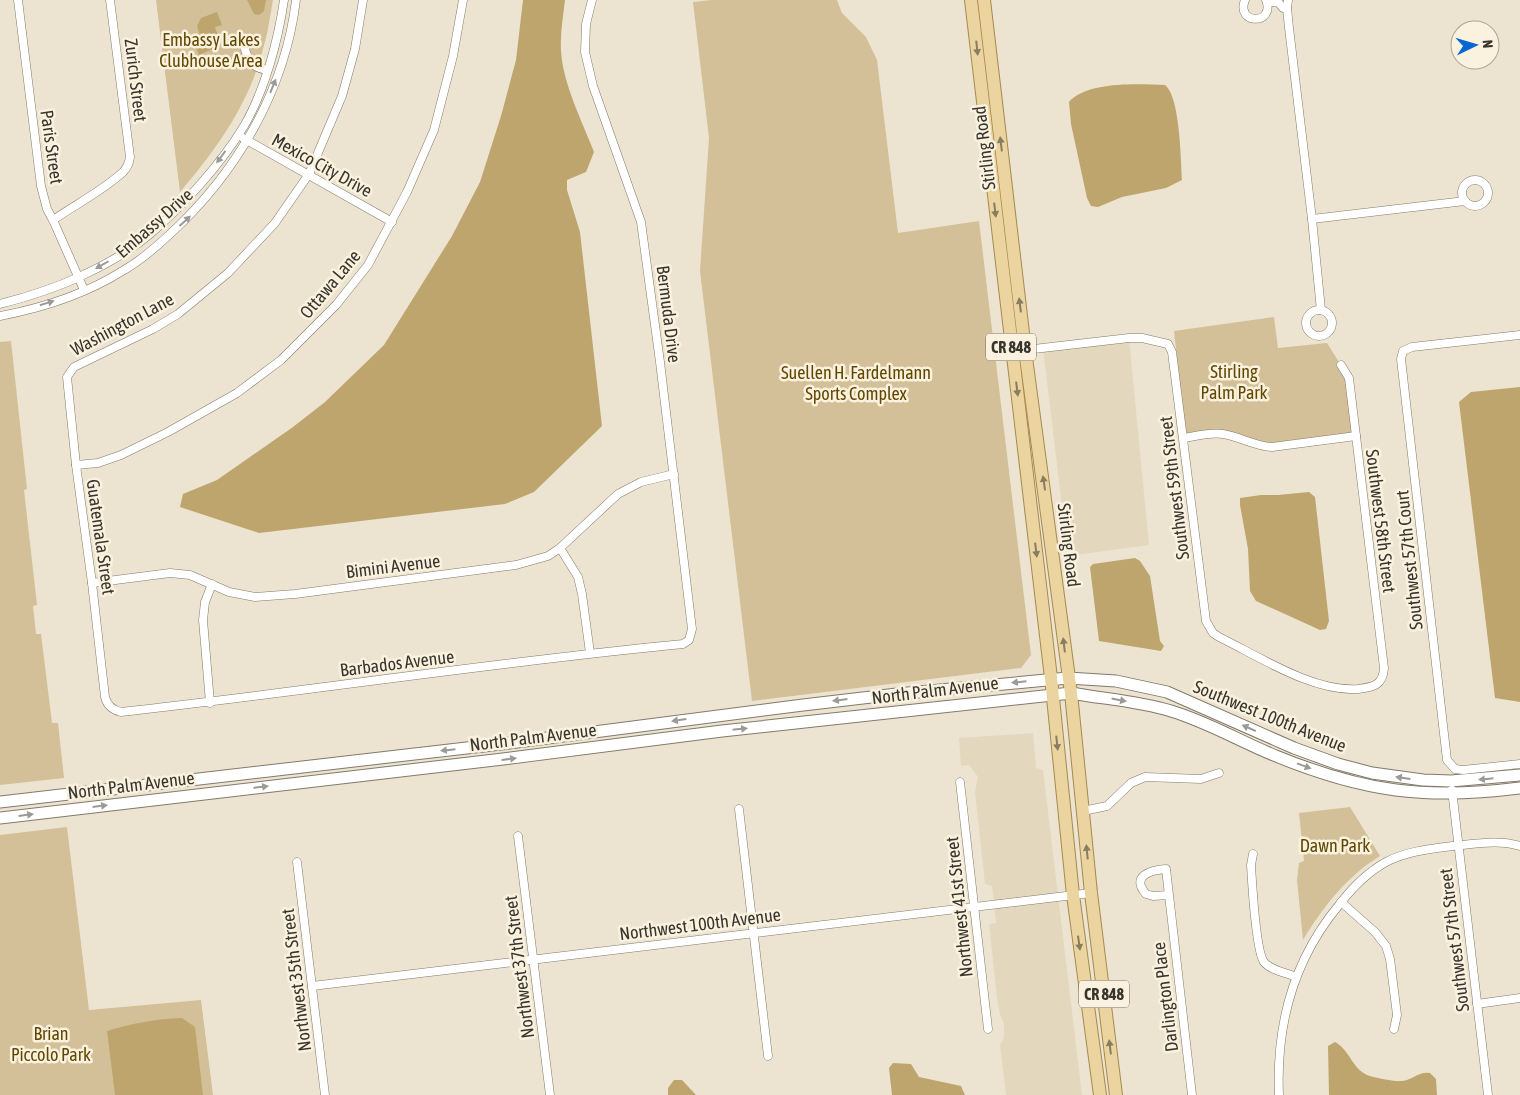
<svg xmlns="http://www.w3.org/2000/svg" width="1520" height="1095" viewBox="0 0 1520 1095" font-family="'Asap Condensed',sans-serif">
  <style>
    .built { fill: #e3d8be }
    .green { fill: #d3c098 }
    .water { fill: #bea56e }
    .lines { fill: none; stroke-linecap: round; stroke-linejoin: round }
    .minor-casing { stroke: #827a6a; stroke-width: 9 }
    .secondary-casing { stroke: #827a6a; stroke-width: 13 }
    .primary-casing { stroke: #a48a4e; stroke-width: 14 }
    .minor { stroke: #fff; stroke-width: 8 }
    .secondary { stroke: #fff; stroke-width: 11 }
    .primary { stroke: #ebd49f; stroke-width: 12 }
    .oneway { fill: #897d61 }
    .oneway2 { fill: #9c9a96 }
    .labels { text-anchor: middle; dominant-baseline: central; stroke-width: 5; stroke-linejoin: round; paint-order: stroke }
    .shield { fill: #faf1de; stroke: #726d63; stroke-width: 1 }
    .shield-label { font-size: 16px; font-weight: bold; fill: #38352e }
    .park-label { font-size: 18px; fill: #614800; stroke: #faf1de }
    .street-label { font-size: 18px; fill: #38352e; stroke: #faf1de }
  </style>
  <rect width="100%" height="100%" fill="#ece4d1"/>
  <!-- built -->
  <g class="built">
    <path d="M1129,338l20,207 -81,11 -25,-208z"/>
    <path d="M1033,733l3,35 7,2 39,325h-76l-6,-50 4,-8v-13l-4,-10 -3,-16 -8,-74 7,-1 -4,-37 -7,-2 -10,-92 3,-15 -9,-12 -8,1 -2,-28z"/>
  </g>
  <!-- green -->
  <g class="green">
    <path d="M156,0h117c-3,16 -5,33 -10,49 -14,55 -47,101 -83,143z"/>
    <path d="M712,0h125l5,13 24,24 11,23 21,173 81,-12 52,434 -10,13 -269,33 -52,-430 9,-133 -16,-136z"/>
    <path d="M1274,317l4,31 49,-5 22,35 7,58 -90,11 -41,-12 -39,3 -12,-107z"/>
    <path d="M11,341l16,148 -3,1 13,115 -4,1 3,28h5l11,89h6l6,55 -64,7v-443z"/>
    <path d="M1350,807l30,49c-33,20 -57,51 -77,84l-6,-60 2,-17 5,-2 -5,-48z"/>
    <path d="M67,827l22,183 112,-10 12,95h-213v-260z"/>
  </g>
  <!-- water -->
  <g class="water">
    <path d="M247,0h19l-2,11 -5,4 -5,-1z"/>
    <path d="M523,0h42c-2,17 -5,34 -4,51 2,33 21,70 33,101l-8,20 -19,8v10l13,42 22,194 -68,66 -29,12 -246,29 -79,-26 3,-13 34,-14 76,-53 32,-25 59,-57 68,-109 28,-54 21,-66 15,-56z"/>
    <path d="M217,12l5,13 -7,2 4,12 -4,9 -16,7 -5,-13 7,-3 -4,-13 4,-8z"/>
    <path d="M1165,85c15,11 16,76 17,95l-16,8 -44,9 -24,10 -7,-1 -4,-8 -16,-74 -2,-22c18,-21 70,-18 96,-17z"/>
    <path d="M1520,387v315l-25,-4 -36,-296 12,-10z"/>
    <path d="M1309,492l6,5 14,124 -3,8 -6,1 -64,-29 -6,-10 -2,-42 -8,-44v-7l21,-3h17z"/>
    <path d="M1135,558l5,3 10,15 10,65 4,5 -3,5 -62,-10 -9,-74 3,-3z"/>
    <path d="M182,1018l13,9 8,68h-88l-8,-64c25,-8 49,-12 75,-13z"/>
    <path d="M1335,1042c14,7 17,26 32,33 4,2 29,7 34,6 10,0 18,-10 29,-8l6,6 1,16h-108l-1,-49z"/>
    <path d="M893,1063l18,1 8,13 42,9 4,9h-73l-3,-27z"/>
    <path d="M674,1080h8l14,15h-28v-7z"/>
  </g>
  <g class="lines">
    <defs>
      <g id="minor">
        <path d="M18,0l23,186 6,23 6,11 31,70"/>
        <path d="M363,0l-8,49 -13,47 -33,78 -34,49 -47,50 -50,41 -25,15 -79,38 -7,10 9,88 16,118 13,114c2,9 8,13 16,15 188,-21 374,-50 562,-68l6,-4 3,-11 -32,-267 -19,-140 -48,-136 -8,-34 1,-28 6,-24"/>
        <path d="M1245,0c-10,25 31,25 21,0"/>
        <path d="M1288,0l-1,8 2,20 23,191 9,91"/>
        <path d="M1267,2h11l5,6h4"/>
        <path d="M242,40c6,17 5,27 25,30"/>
        <path d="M243,138l149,84"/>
        <circle cx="1475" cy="193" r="13"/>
        <path d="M1312,219l153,-18"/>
        <path d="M53,220c22,-15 52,-31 70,-48 5,-5 6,-9 7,-15l-20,-157"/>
        <path d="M0,304c27,-7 53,-15 79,-27 24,-11 50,-25 71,-43 34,-29 71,-70 94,-108 21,-36 34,-85 40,-126"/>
        <circle cx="1319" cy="323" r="13"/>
        <path d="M0,316c42,-8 88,-23 124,-46 16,-9 31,-22 45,-35 67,-61 116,-144 127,-235"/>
        <path d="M1520,335l-108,12 -9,4 -2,8 46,401 8,9 8,1 57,-6"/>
        <path d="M1025,350l104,-12h13l26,6 4,8 34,269 7,12 6,4c41,20 94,55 139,52 16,-2 25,-4 26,-21l-35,-290 -8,-13"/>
        <path d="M1184,438c13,-2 26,-6 39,-4 17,3 32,12 49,13l84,-11"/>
        <path d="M76,465l22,-2 23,-8 47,-23 69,-39 44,-33 55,-55 32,-40 39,-73 27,-62 19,-74 10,-56"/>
        <path d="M560,548l18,29 4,17 8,59"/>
        <path d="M92,583l78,-10 20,2 39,17 26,5 40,-3 221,-29 32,-9 12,-8 58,-54 23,-12 33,-8"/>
        <path d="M210,703l-7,-83 2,-18 7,-18"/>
        <path d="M960,782l28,247"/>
        <path d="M1452,790l36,305"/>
        <path d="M739,809l29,247"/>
        <path d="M1083,811l24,-5 24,-23 14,-6 56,2 18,-6"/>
        <path d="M518,836l32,259"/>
        <path d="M1253,854l-2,11c1,17 5,86 13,97 6,8 23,11 32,15"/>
        <path d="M297,862l28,233"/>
        <path d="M1168,895l-15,1 -7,-2c-16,-18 5,-24 20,-25l26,226"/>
        <path d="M1341,902l34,30 11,14 4,13 7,56 -3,14"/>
        <path d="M312,986l779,-93"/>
        <path d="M1477,1004l43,-6"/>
        <path d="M1279,1095c-3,-70 15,-136 60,-190 13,-17 29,-33 47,-43 21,-11 44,-13 66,-16 22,-2 47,-7 68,0"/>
      </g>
      <g id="secondary">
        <path d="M0,802l501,-58 302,-39 94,-11 171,-16 48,3 51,11 127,56 44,16 34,9 51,7 28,1 69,-6"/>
        <path d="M0,818l503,-59 219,-28 349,-38c33,6 68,8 100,18 37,11 70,31 105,45 88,36 150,44 244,32"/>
      </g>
      <g id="primary">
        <path d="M971,0l80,678 22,217 27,200"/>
        <path d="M984,0l41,350 46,343 20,200 25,202"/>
      </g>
    </defs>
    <!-- minor casing -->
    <use href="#minor" class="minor-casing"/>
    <!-- secondary casing -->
    <use href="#secondary" class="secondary-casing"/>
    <!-- primary casing -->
    <use href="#primary" class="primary-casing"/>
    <!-- minor -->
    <use href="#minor" class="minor"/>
    <!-- secondary -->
    <use href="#secondary" class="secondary"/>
    <!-- primary -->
    <use href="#primary" class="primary"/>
  </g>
  <!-- one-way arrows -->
  <defs><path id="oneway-solid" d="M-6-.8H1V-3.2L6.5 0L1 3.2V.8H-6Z" transform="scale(1.25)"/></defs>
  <g class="oneway">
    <use href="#oneway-solid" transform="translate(977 48) rotate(84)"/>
    <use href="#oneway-solid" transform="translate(1001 144) rotate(-97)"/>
    <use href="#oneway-solid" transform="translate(995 210) rotate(83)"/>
    <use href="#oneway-solid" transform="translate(1020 305) rotate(-97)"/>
    <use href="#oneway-solid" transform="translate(1017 389) rotate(83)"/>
    <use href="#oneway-solid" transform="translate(1044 483) rotate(-98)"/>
    <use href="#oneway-solid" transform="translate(1036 550) rotate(83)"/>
    <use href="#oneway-solid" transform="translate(1064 645) rotate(-97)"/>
    <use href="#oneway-solid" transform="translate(1057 743) rotate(84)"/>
    <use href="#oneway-solid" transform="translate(1087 852) rotate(-96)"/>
    <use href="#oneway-solid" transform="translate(1079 943) rotate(82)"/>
    <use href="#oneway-solid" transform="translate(1110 1047) rotate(-97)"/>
  </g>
  <g class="oneway2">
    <use href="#oneway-solid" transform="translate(273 86) rotate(-68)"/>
    <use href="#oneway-solid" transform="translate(221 157) rotate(126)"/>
    <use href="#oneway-solid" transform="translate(185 221) rotate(-42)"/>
    <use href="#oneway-solid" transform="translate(102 265) rotate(150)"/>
    <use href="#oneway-solid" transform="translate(47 303) rotate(-17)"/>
    <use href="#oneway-solid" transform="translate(1019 682) rotate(174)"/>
    <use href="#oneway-solid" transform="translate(840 700) rotate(173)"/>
    <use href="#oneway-solid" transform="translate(1119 700) rotate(11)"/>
    <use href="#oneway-solid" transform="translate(679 720) rotate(172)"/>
    <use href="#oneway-solid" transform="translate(1249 728) rotate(-156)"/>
    <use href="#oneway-solid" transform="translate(740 729) rotate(-6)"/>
    <use href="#oneway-solid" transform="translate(448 750) rotate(174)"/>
    <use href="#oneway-solid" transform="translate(509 759) rotate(-7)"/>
    <use href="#oneway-solid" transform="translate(1304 766) rotate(20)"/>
    <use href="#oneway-solid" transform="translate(1403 778) rotate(-172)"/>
    <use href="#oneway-solid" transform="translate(1486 779) rotate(174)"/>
    <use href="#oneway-solid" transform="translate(261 787) rotate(-7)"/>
    <use href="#oneway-solid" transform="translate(100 806) rotate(-7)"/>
    <use href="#oneway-solid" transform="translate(26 815) rotate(-7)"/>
  </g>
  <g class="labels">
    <!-- shield labels -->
    <g class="shield">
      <rect x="986" y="333.5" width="50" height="27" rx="4"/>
      <rect x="1079" y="980.5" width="50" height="27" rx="4"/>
    </g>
    <g class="shield-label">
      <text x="1011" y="347">CR 848</text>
      <text x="1104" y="994">CR 848</text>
    </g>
    <!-- park labels -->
    <g class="park-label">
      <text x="211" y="39">Embassy Lakes<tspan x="211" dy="21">Clubhouse Area</tspan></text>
      <text x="1234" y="371">Stirling<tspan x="1234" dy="21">Palm Park</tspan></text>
      <text x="856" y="372">Suellen H. Fardelmann<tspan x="856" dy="21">Sports Complex</tspan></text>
      <text x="1335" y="845">Dawn Park</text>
      <text x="51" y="1033">Brian<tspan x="51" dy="21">Piccolo Park</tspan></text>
    </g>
    <!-- street labels -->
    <g class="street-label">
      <text transform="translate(136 80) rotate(83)">Zurich Street</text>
      <text transform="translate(52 147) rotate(82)">Paris Street</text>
      <text transform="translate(984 148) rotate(-97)">Stirling Road</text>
      <text transform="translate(322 165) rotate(29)">Mexico City Drive</text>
      <text transform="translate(154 223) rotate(-41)">Embassy Drive</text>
      <text transform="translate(330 284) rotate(-50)">Ottawa Lane</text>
      <text transform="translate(669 314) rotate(83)">Bermuda Drive</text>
      <text transform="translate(122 324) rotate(-28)">Washington Lane</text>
      <text transform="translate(1174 488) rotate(-97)">Southwest 59th Street</text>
      <text transform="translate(1381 521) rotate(83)">Southwest 58th Street</text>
      <text transform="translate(101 537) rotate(82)">Guatemala Street</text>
      <text transform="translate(1069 545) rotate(83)">Stirling Road</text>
      <text transform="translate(1409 560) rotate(-96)">Southwest 57th Court</text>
      <text transform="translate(393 566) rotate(-7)">Bimini Avenue</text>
      <text transform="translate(397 663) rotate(-7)">Barbados Avenue</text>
      <text transform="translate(935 690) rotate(-7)">North Palm Avenue</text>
      <text transform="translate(1270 716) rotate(22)">Southwest 100th Avenue</text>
      <text transform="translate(533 737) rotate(-7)">North Palm Avenue</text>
      <text transform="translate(131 785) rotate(-7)">North Palm Avenue</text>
      <text transform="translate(959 907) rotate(-96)">Northwest 41st Street</text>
      <text transform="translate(700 924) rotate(-7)">Northwest 100th Avenue</text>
      <text transform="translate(1454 940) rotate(-97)">Southwest 57th Street</text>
      <text transform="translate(519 967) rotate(-97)">Northwest 37th Street</text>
      <text transform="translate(296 980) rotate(-97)">Northwest 35th Street</text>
      <text transform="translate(1165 997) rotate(-97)">Darlington Place</text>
    </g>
  </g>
  <!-- north arrow -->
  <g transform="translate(1475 45) rotate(85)"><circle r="24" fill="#faf1de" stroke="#aca698"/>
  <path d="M0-4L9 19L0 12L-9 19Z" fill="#0867d0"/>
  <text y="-8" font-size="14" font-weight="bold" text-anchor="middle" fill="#38352e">N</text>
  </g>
</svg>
